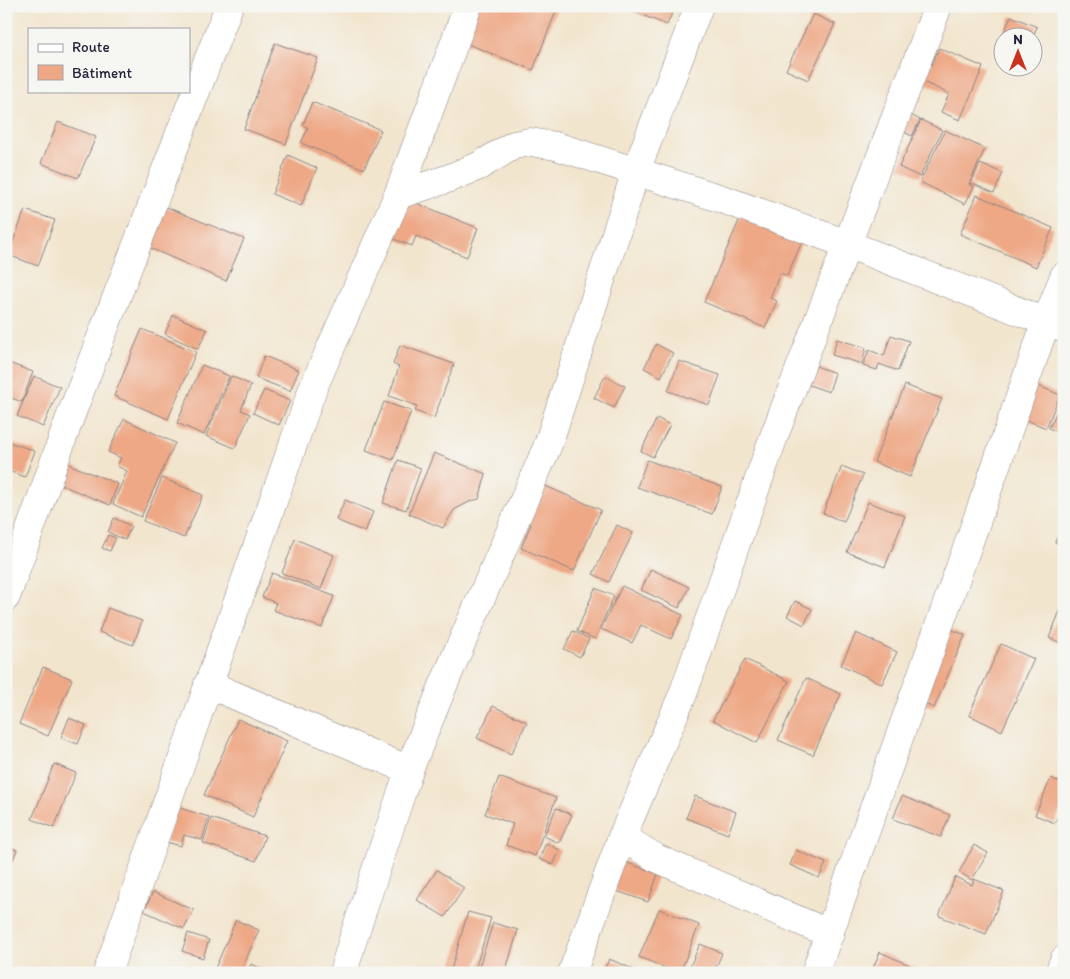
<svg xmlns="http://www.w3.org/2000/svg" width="1070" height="979" viewBox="0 0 1070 979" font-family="Itim,sans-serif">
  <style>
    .building { fill: #eea886 }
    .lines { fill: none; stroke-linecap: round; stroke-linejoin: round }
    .street-casing { stroke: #8a8484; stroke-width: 29 }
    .street { stroke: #fff; stroke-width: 28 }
  </style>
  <rect width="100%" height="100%" fill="#f6f6f2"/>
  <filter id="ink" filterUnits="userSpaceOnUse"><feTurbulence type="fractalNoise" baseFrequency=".02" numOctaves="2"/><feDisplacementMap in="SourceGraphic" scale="10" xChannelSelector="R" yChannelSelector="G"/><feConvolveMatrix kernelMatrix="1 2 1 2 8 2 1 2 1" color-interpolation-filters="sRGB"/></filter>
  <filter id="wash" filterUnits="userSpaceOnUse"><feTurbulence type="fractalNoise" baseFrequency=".0096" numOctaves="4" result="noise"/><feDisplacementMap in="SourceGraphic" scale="20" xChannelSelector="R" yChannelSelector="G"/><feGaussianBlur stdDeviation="1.12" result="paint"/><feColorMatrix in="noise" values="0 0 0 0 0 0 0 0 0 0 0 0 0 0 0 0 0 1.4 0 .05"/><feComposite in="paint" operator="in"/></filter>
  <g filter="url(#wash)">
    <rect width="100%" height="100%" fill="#f2e5ce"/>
    <g id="blocks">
      <!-- building -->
      <g class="building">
        <path d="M474,6h84l-25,64 -73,-29z"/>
        <path d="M620,6h55l-8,19z"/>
        <path d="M813,14l22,10 -27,56 -22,-10z"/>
        <path d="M1011,16l26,11 -5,11h-30v4l-2,-1z"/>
        <path d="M275,43l43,15 -32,86 -42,-15z"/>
        <path d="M939,48l44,19 -23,53 -19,-8 8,-18 -26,-12z"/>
        <path d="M312,102l69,28 -17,39 -63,-26 7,-15 -5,-3z"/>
        <path d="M898,108l22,12 -8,16 -23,-11z"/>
        <path d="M921,120l21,10 -22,47 -21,-10z"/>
        <path d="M58,122l38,15 -18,41 -37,-15z"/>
        <path d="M945,130l40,19 -16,35 5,3 -9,17 -45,-22z"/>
        <path d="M288,155l29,13 -16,38 -29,-12z"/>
        <path d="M980,164l23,9 -9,20 -23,-10z"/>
        <path d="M394,194l84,34 -11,29 -51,-21 -4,10 -34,-13z"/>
        <path d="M977,195l76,33 -17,39 -76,-33z"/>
        <path d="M164,206l80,33 -18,42 -79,-34z"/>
        <path d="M25,210l30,10 -17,46 -30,-11z"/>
        <path d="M741,216l61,26 -15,34 -7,-3 -10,25 7,3 -12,27 -61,-26z"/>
        <path d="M173,315l34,15 -9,19 -33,-15z"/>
        <path d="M142,329l54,23 -28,67 -54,-23z"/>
        <path d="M891,335l18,6 -11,30 -19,-7 -2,6 -14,-4 6,-16 15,6z"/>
        <path d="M837,339l29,9 -4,16 -30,-9z"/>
        <path d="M656,344l17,9 -12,24 -17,-9z"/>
        <path d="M400,345l54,19 -20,54 -19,-7 2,-5 -28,-10 10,-29 -6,-3z"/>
        <path d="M264,356l35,14 -9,21 -34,-13z"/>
        <path d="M679,361l41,14 -11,30 -41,-14z"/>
        <path d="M6,362l27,10 -11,30 -16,-6z"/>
        <path d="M202,365l27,11 -25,59 -27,-12z"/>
        <path d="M813,365l22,8 -6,19 -23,-8z"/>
        <path d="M34,376l26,11 -17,40 -26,-11z"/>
        <path d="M231,376l20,9 -10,25 9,4 -15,34 -29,-12z"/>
        <path d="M605,376l20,10 -11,22 -20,-10z"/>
        <path d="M1032,383l28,12 -14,33 -27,-11z"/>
        <path d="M905,385l37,14 -32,78 -36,-15z"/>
        <path d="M264,390l26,11 -11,24 -26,-12z"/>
        <path d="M1064,397v38l-15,-7z"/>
        <path d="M384,402l27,9 -18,49 -27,-10z"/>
        <path d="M657,418l13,7 -17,32 -12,-6z"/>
        <path d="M124,419l51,24 -34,74 -28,-13 14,-33 -10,-5 4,-8 -13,-6z"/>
        <path d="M6,441l29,10 -10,26 -19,-7z"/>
        <path d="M434,453l52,21 -7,25 -8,2 -17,9 -11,18 -34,-14z"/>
        <path d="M58,460l60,24 -8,21 -61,-25z"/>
        <path d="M398,460l23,8 -15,42 -23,-7z"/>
        <path d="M647,460l75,27 -10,27 -75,-27z"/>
        <path d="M842,466l21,9 -19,47 -21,-9z"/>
        <path d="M162,478l41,17 -19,43 -41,-17z"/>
        <path d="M536,482l65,28 -27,61 -53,-23 10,-24 -10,-4z"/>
        <path d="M345,500l28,12 -8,20 -29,-12z"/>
        <path d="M868,502l37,14 -20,51 -38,-15z"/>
        <path d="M114,518l17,8 -6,14 -17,-8z"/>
        <path d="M1064,523v23l-9,-4z"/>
        <path d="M617,525l16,8 -24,49 -16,-8z"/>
        <path d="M108,535l8,3 -6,13 -8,-3z"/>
        <path d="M295,539l39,16 -13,34 -39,-16z"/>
        <path d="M651,569l38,18 -10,21 -38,-18z"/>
        <path d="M272,573l62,23 -12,32 -49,-18 3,-7 -14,-6z"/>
        <path d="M622,586l61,29 -12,24 -30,-14 -9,18 -31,-14z"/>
        <path d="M595,588l19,8 -19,43 -18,-8z"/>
        <path d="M795,601l17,8 -8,16 -17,-9z"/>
        <path d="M1062,606l2,1v37l-15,-6z"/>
        <path d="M108,608l34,13 -9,24 -34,-13z"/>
        <path d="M943,626l22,9 -31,73 -22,-9z"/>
        <path d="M573,631l16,8 -9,18 -16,-8z"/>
        <path d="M856,633l41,19 -15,32 -41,-19z"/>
        <path d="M1001,644l33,15 -32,72 -33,-16z"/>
        <path d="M745,659l44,22 -32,62 -44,-23z"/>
        <path d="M43,667l29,12 -24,57 -29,-12z"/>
        <path d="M806,678l35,16 -28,61 -35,-15z"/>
        <path d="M493,706l34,16 -16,32 -34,-16z"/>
        <path d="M69,718l17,7 -8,19 -17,-6z"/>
        <path d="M238,719l49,22 -34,76 -49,-22z"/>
        <path d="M54,764l22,9 -22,55 -22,-9z"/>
        <path d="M499,777l57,21 -21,58 -29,-11 7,-21 -28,-10z"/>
        <path d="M1051,778l13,6v19l-9,20 -20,-8z"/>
        <path d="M695,796l41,16 -8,22 -42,-16z"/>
        <path d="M902,796l48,19 -9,22 -48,-18z"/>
        <path d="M176,807l33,10 -7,23 -18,-5 -3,11 -15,-4z"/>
        <path d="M556,808l16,7 -13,28 -15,-7z"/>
        <path d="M211,818l54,18 -9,25 -53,-18z"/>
        <path d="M546,843l14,7 -7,15 -14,-6z"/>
        <path d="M974,845l14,8 -16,27 -13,-8z"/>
        <path d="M6,846l11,4 -11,26z"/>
        <path d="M796,850l30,13 -7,15 -29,-13z"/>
        <path d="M620,860l38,14 -10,28 -37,-13z"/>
        <path d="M437,870l27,18 -19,29 -28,-17z"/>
        <path d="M955,877l17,8 2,-6 30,12 -18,43 -47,-18z"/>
        <path d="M153,892l41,18 -10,19 -40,-18z"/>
        <path d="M659,909l40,16 -19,48h-3l-38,-16z"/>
        <path d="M468,912l23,6 -17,55h-24z"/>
        <path d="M236,920l23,10 -19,43h-27z"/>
        <path d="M493,923l25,7 -13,43h-28z"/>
        <path d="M188,933l21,7 -6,18 -21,-7z"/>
        <path d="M700,944l22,9 -8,20h-27z"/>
        <path d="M880,952l36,16 -2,5h-43z"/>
        <path d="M609,959l33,14h-39z"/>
        <path d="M251,964l20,9h-24z"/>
      </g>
    </g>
  </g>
  <g filter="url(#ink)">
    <use href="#blocks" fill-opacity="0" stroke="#8a8484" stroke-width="1"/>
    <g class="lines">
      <defs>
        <g id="street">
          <path d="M398,195l49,-16 32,-13 35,-21 16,-3 26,4 166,53 125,45 215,84"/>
          <path d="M6,597l65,-182 158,-409"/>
          <path d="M208,684l201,86"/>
          <path d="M622,837l34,21 174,76"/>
          <path d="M107,973l206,-585 85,-193 70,-189"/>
          <path d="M343,973l10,-34 56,-169 36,-89 103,-236 88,-274 63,-165"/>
          <path d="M572,973l50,-136 61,-143 90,-255 165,-433"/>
          <path d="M815,973l174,-487 57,-164 18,-46"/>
          <path d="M1059,973l5,-13"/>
        </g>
      </defs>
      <!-- street casing -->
      <use href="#street" class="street-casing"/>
      <!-- street -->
      <use href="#street" class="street"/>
    </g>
  </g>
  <!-- margin -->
  <rect width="1070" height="979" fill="none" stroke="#f6f6f2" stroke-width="25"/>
  <!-- legend -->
  <rect x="28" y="28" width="162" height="65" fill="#f6f6f2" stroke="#a1a1a9"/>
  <rect x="38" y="44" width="25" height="8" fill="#ffffff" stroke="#a1a1a9"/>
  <text x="72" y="52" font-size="15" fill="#22223b">Route</text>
  <rect x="38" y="65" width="25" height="15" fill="#eea886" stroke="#a1a1a9"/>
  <text x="72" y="78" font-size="15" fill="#22223b">Bâtiment</text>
  <!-- north arrow -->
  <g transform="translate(1018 52)"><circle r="24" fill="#f6f6f2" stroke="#a1a1a9"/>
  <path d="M0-4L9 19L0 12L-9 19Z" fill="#c8321e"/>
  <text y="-8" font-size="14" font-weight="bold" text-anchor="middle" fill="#22223b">N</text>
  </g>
</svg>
